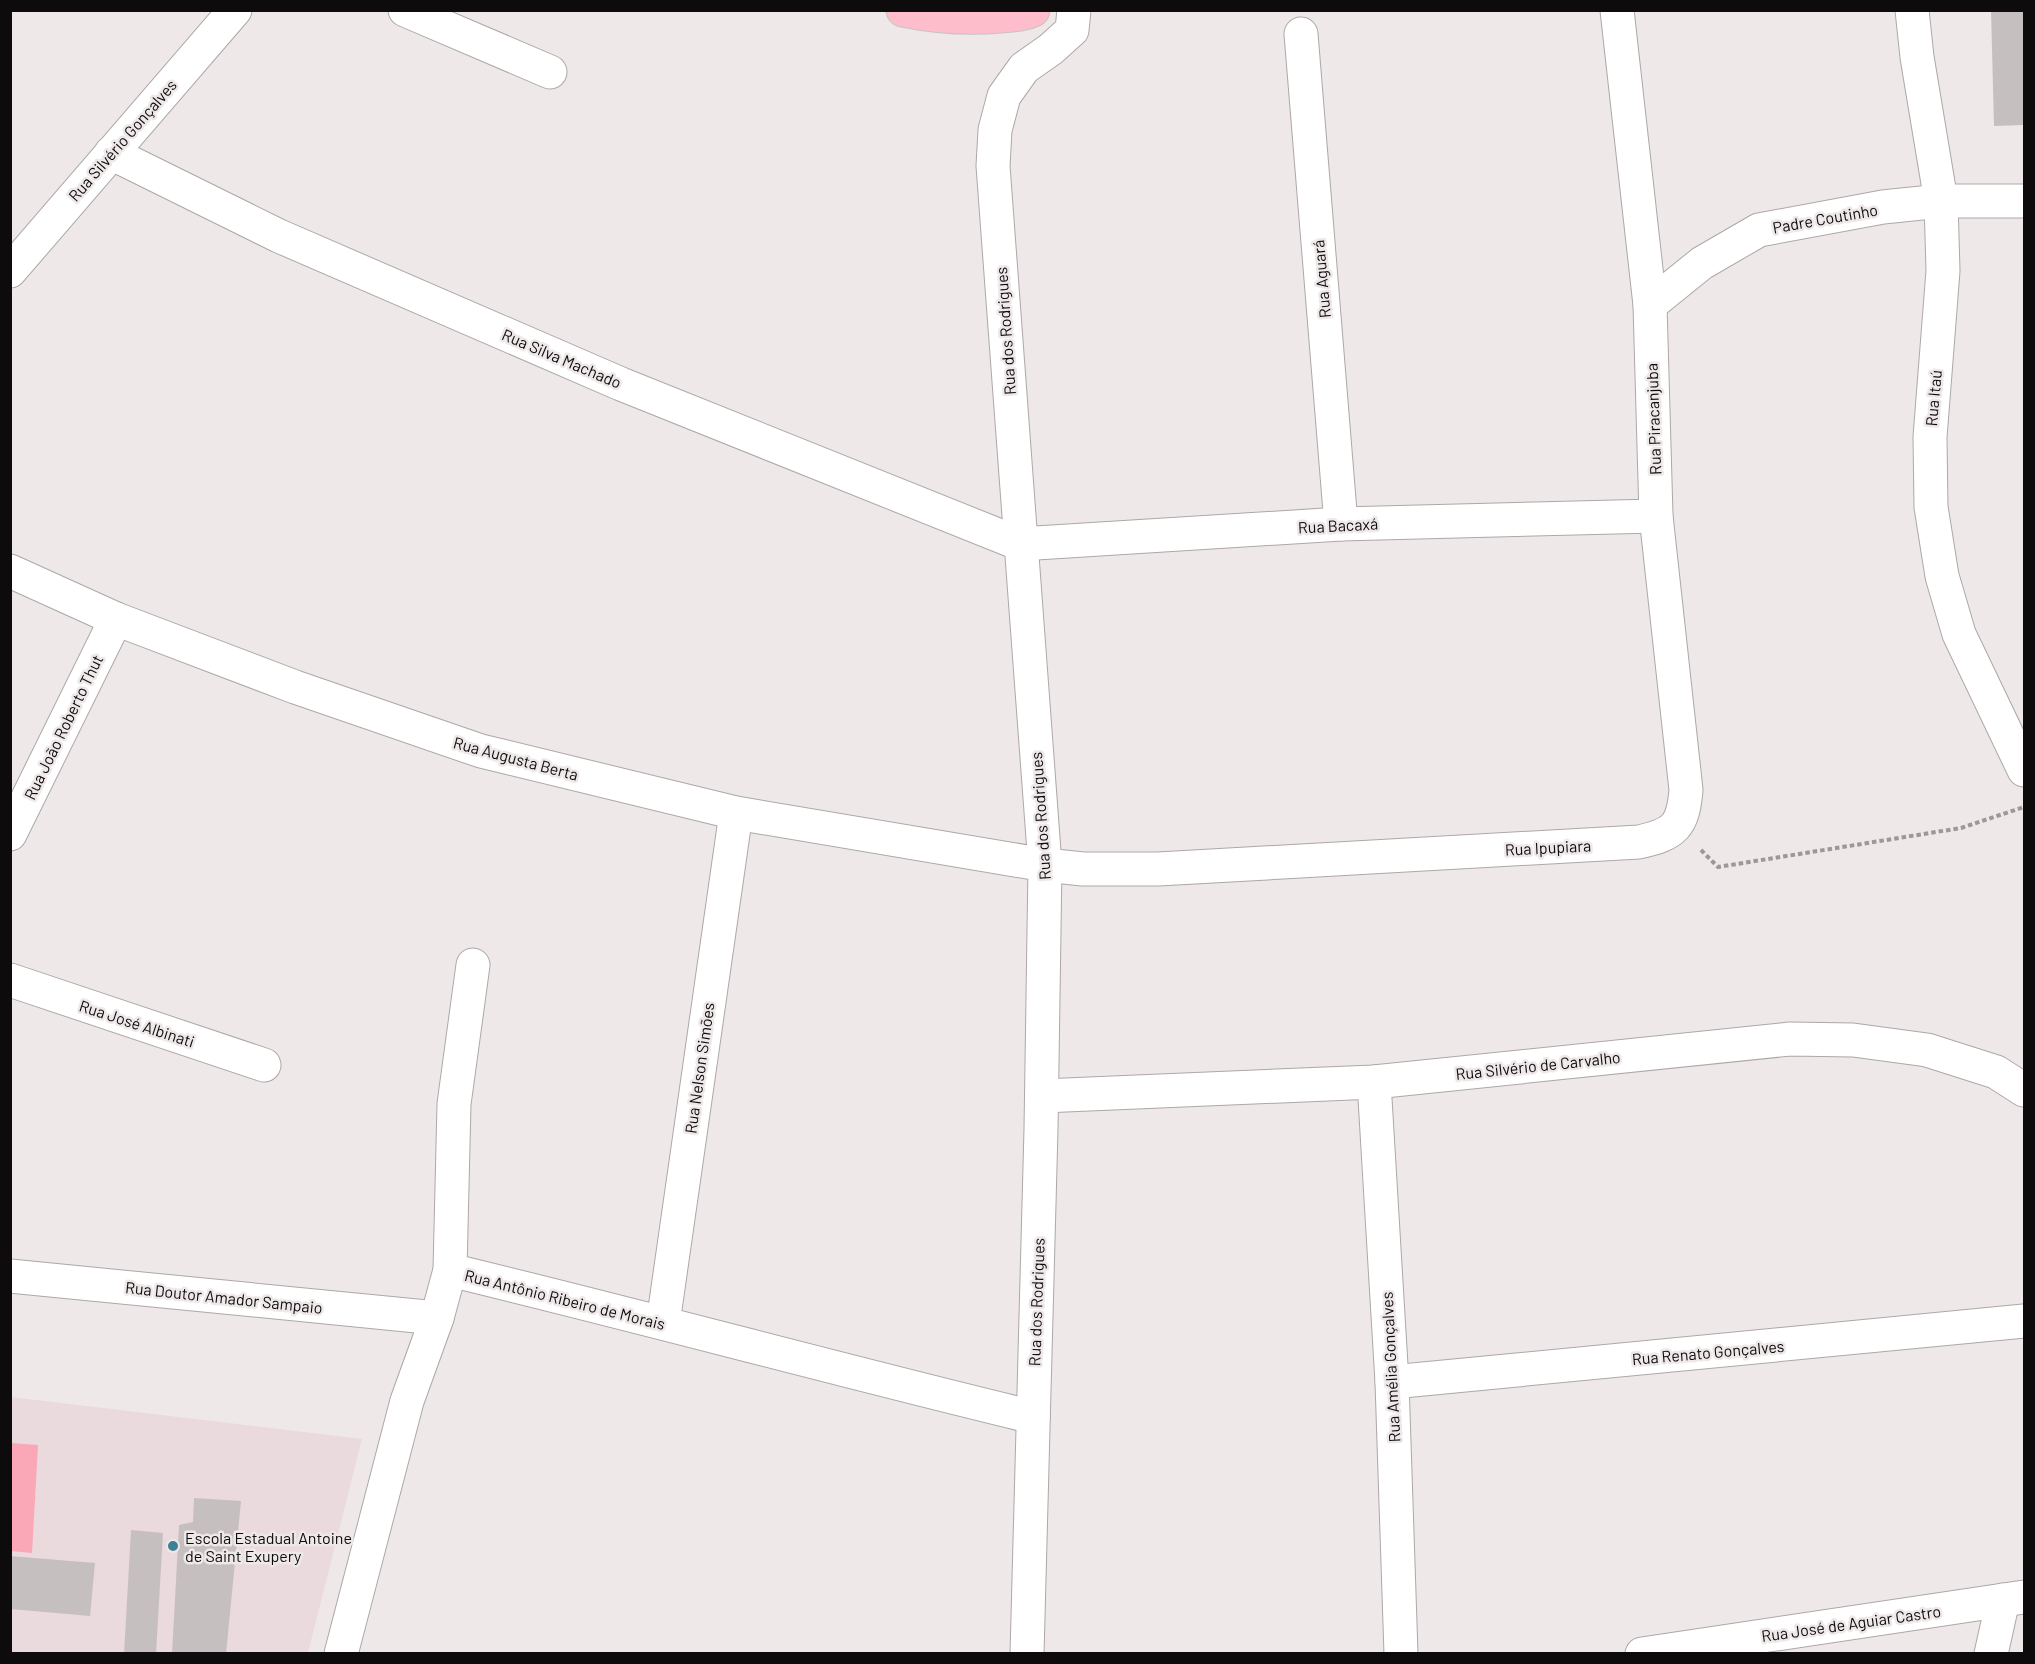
<svg xmlns="http://www.w3.org/2000/svg" width="2035" height="1664" viewBox="0 0 2035 1664" font-family="Barlow,sans-serif">
  <style>
    .built { fill: #eadadd }
    .green { fill: #faa7b7 }
    .building { fill: #c6bfc0 }
    .lines { fill: none; stroke-linecap: round; stroke-linejoin: round }
    .minor-casing { stroke: #aea7a8; stroke-width: 35 }
    .major-casing { stroke: #c5c4c5; stroke-width: 35 }
    .path { stroke: #9c9798; stroke-width: 4; stroke-dasharray: 4.5 3; stroke-linecap: butt }
    .minor { stroke: #fff; stroke-width: 33 }
    .major { stroke: #fdbdcb; stroke-width: 33 }
    .poi-dot { fill: #3e8192; stroke: #eee8e9; stroke-width: 2 }
    .labels { text-anchor: middle; dominant-baseline: central; stroke-width: 5; stroke-linejoin: round; paint-order: stroke }
    .street-label { font-size: 16px; fill: #0d0b0c; stroke: #eee8e9 }
    .poi-label { font-size: 16px; fill: #0d0b0c; stroke: #eee8e9; text-anchor: start }
  </style>
  <rect width="100%" height="100%" fill="#eee8e9"/>
  <!-- built -->
  <path class="built" d="M11,1397l351,42 -54,214 -297,1z"/>
  <!-- green -->
  <path class="green" d="M11,1443l27,2 -6,108 -21,-2z"/>
  <!-- building -->
  <g class="building">
    <path d="M1991,10h33v115l-30,1z"/>
    <path d="M194,1498l47,3 -15,153h-54l7,-129 14,-3z"/>
    <path d="M131,1530l32,3 -7,121h-32z"/>
    <path d="M10,1556l85,7 -5,53 -80,-7z"/>
  </g>
  <g class="lines">
    <defs>
      <g id="minor">
        <path d="M405,10l145,62"/>
        <path d="M1912,10l5,47 24,144 2,70 -13,166 1,70 11,69 17,58 65,136"/>
        <path d="M1301,34l40,490"/>
        <path d="M111,153l168,83 342,148 399,160 321,-20 315,-8"/>
        <path d="M10,271l225,-261"/>
        <path d="M1650,305l52,-42 57,-33 124,-23 58,-6h83"/>
        <path d="M10,571l106,48 179,68 186,64 255,62 309,52 38,4h75l481,-27c36,-8 44,-16 47,-52l-30,-274 -6,-211 -33,-295"/>
        <path d="M10,834l106,-215"/>
        <path d="M10,980l254,85"/>
        <path d="M1374,1082l18,300 9,272"/>
        <path d="M1042,1096l332,-14 416,-43 63,1 74,10 69,22 28,18"/>
        <path d="M450,1270c195,47 388,100 583,147"/>
        <path d="M10,1276l427,42"/>
        <path d="M663,1323l73,-510"/>
        <path d="M1392,1382l632,-61"/>
        <path d="M341,1654l66,-253 30,-83 13,-48 4,-166 19,-139"/>
        <path d="M1027,1654l14,-525 4,-264 -52,-699 2,-36 9,-34 20,-28 27,-19 21,-19 2,-20"/>
        <path d="M1642,1654l382,-57"/>
        <path d="M1991,1654l12,-54"/>
      </g>
      <path id="major" d="M903,10c34,7 64,9 98,6 11,-1 22,-1 32,-6"/>
    </defs>
    <!-- minor casing -->
    <use href="#minor" class="minor-casing"/>
    <!-- major casing -->
    <use href="#major" class="major-casing"/>
    <!-- path -->
    <path class="path" d="M1701,850l17,17 243,-39 63,-21"/>
    <!-- minor -->
    <use href="#minor" class="minor"/>
    <!-- major -->
    <use href="#major" class="major"/>
  </g>
  <!-- markers -->
  <circle class="poi-dot" cx="173" cy="1546" r="6"/>
  <g class="labels">
    <!-- street labels -->
    <g class="street-label">
      <text transform="translate(122 140) rotate(-49)">Rua Silvério Gonçalves</text>
      <text transform="translate(1825 218) rotate(-10)">Padre Coutinho</text>
      <text transform="translate(1321 279) rotate(-95)">Rua Aguará</text>
      <text transform="translate(1005 331) rotate(-94)">Rua dos Rodrigues</text>
      <text transform="translate(562 358) rotate(23)">Rua Silva Machado</text>
      <text transform="translate(1933 398) rotate(-85)">Rua Itaú</text>
      <text transform="translate(1653 419) rotate(-92)">Rua Piracanjuba</text>
      <text transform="translate(1338 525) rotate(-3)">Rua Bacaxá</text>
      <text transform="translate(63 727) rotate(-64)">Rua João Roberto Thut</text>
      <text transform="translate(516 758) rotate(15)">Rua Augusta Berta</text>
      <text transform="translate(1040 816) rotate(-94)">Rua dos Rodrigues</text>
      <text transform="translate(1548 847) rotate(-3)">Rua Ipupiara</text>
      <text transform="translate(137 1023) rotate(18)">Rua José Albinati</text>
      <text transform="translate(1538 1065) rotate(-6)">Rua Silvério de Carvalho</text>
      <text transform="translate(699 1068) rotate(-82)">Rua Nelson Simões</text>
      <text transform="translate(224 1297) rotate(6)">Rua Doutor Amador Sampaio</text>
      <text transform="translate(565 1299) rotate(14)">Rua Antônio Ribeiro de Morais</text>
      <text transform="translate(1036 1302) rotate(-88)">Rua dos Rodrigues</text>
      <text transform="translate(1708 1352) rotate(-5)">Rua Renato Gonçalves</text>
      <text transform="translate(1390 1367) rotate(-93)">Rua Amélia Gonçalves</text>
      <text transform="translate(1851 1623) rotate(-8)">Rua José de Aguiar Castro</text>
    </g>
    <!-- poi labels -->
    <g class="poi-label">
      <text x="185" y="1537">Escola Estadual Antoine<tspan x="185" dy="18">de Saint Exupery</tspan></text>
    </g>
  </g>
  <!-- border -->
  <rect width="2035" height="1664" fill="none" stroke="#0d0b0c" stroke-width="24"/>
</svg>
